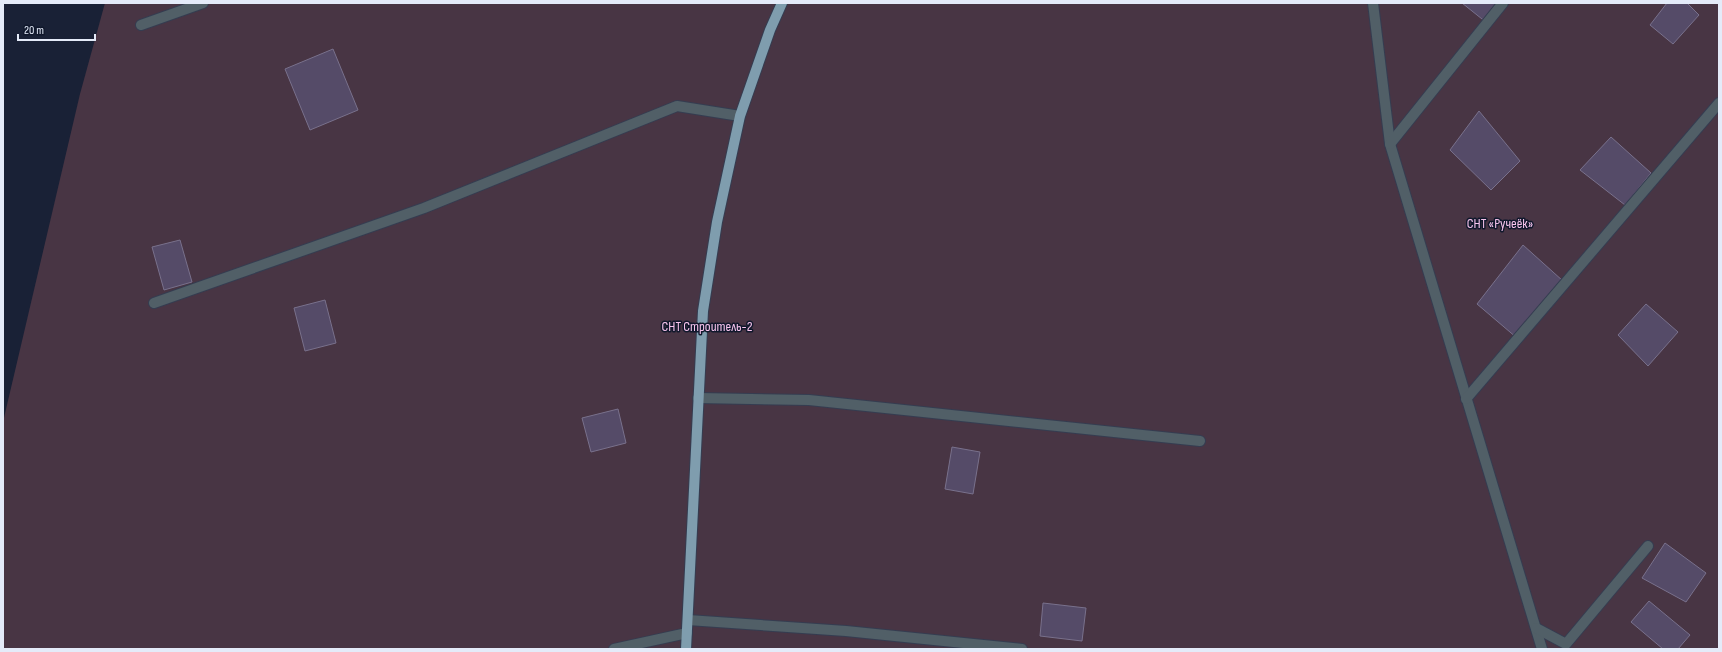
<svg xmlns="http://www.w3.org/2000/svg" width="1722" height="652" viewBox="0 0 1722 652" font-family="'Sofia Sans Condensed',sans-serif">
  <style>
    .green { fill: #483544 }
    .building { fill: #554b68; stroke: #79718c }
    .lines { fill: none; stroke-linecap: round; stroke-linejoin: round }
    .minor-casing { stroke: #353d51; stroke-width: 12 }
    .major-casing { stroke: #353d51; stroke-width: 12 }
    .minor { stroke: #515f67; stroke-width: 10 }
    .major { stroke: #7f9dae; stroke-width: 10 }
    .labels { text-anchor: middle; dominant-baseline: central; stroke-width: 3; stroke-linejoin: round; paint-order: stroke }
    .park-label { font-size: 14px; fill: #f8c5ee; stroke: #10182c }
  </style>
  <rect width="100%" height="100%" fill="#192136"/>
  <!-- green -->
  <path class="green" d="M105,3h1614v646h-1716v-227l77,-328z"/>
  <!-- building -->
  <g class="building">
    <path d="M1462,3h41l-16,20z"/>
    <path d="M1667,3h20l12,12 -26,29 -23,-19z"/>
    <path d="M333,49l25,61 -48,20 -25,-61z"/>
    <path d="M1479,111l41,50 -29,29 -41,-40z"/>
    <path d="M1611,137l40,36 -26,32 -45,-35z"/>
    <path d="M180,240l12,42 -28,8 -12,-43z"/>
    <path d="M1523,245l40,36 -46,57 -40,-34z"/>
    <path d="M325,300l11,43 -31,8 -11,-43z"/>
    <path d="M1646,304l32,28 -30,34 -30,-31z"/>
    <path d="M618,409l8,34 -35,9 -9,-34z"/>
    <path d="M952,447l28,5 -7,42 -28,-5z"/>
    <path d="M1665,543l41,30 -20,29 -44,-24z"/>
    <path d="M1649,601l41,34 -12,14h-15l-32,-27z"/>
    <path d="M1043,603l43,5 -4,33 -42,-5z"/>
  </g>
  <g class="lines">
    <defs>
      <g id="minor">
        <path d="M1373,3l17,141 152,505"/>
        <path d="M141,25l62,-22"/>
        <path d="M1390,144l113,-141"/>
        <path d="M154,303l270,-95 253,-102 63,10"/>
        <path d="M698,398l111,2 391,41"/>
        <path d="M1466,399l253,-296"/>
        <path d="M688,620l158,11 176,18"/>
        <path d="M1536,628l30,16 82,-98"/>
        <path d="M614,649l73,-16"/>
      </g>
      <path id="major" d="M686,649l17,-338 14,-89 23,-106 30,-86 12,-27"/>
    </defs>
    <!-- minor casing -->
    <use href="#minor" class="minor-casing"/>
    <!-- major casing -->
    <use href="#major" class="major-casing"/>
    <!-- minor -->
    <use href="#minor" class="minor"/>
    <!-- major -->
    <use href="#major" class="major"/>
  </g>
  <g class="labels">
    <!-- park labels -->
    <g class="park-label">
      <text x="1500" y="223">СНТ «Ручеёк»</text>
      <text x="707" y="326">СНТ Строитель-2</text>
    </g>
  </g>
  <!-- border -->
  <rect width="1722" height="652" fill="none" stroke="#e4ebf9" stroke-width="8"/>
  <!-- scale -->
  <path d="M18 34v6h77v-6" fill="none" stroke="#e4ebf9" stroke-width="2"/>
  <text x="24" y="34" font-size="12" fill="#e4ebf9" stroke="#10182c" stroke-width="3" paint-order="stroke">20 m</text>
</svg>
